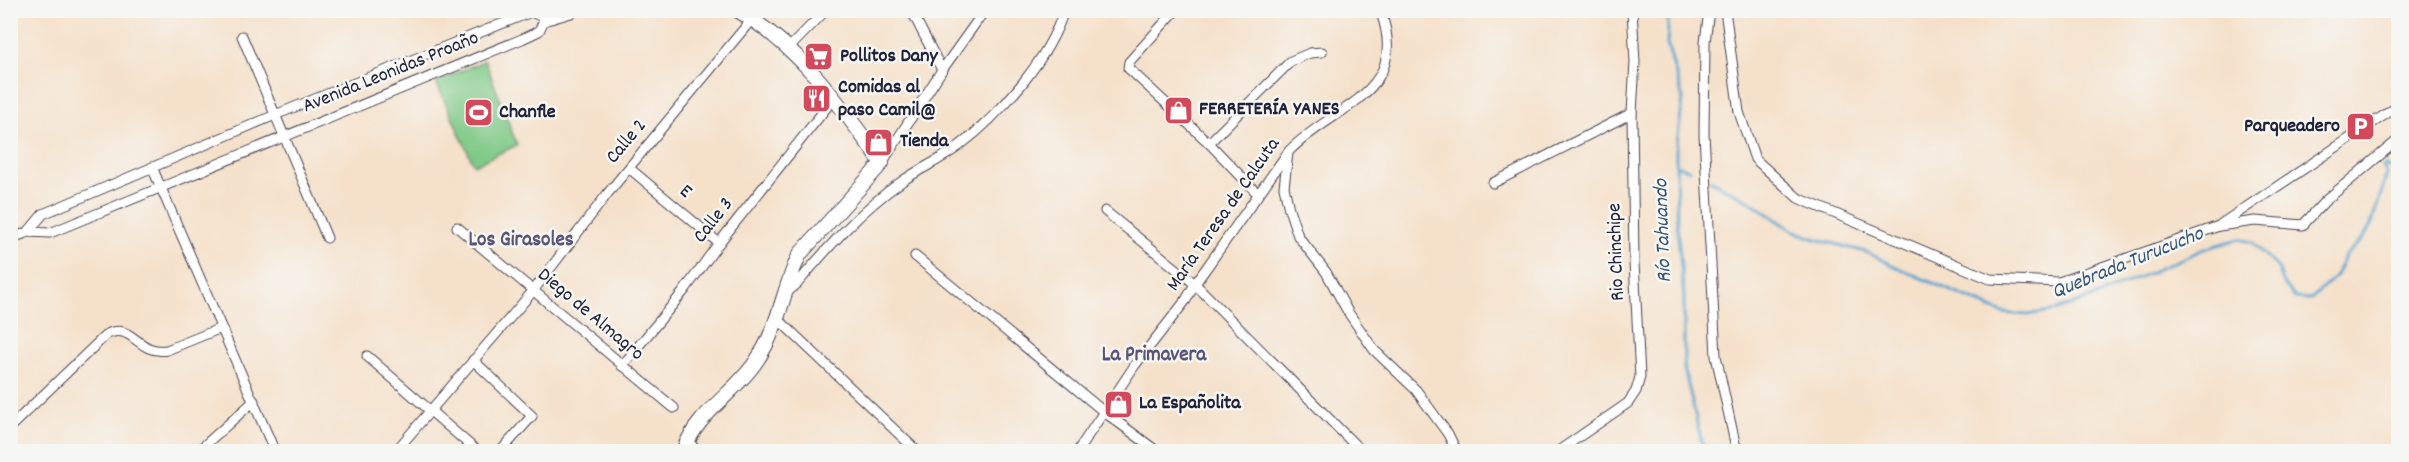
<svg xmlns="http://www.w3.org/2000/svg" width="2409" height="462" viewBox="0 0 2409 462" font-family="Dekko,sans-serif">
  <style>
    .park { fill: #7fc986; stroke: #507660; stroke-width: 1.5 }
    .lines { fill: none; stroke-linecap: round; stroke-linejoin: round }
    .stream { stroke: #55a2ce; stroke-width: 3 }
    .street-casing { stroke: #423f50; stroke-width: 11 }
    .secondary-casing { stroke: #423f50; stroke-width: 16 }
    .street { stroke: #fff; stroke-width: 9 }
    .secondary { stroke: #fff; stroke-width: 14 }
    .labels { text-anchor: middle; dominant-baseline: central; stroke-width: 5; stroke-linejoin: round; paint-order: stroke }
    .poi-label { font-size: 20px; font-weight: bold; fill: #22223b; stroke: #f6f6f2; text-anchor: start }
    .street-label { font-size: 20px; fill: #22223b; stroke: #f6f6f2 }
    .water-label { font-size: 21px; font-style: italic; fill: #365576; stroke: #f6f6f2 }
    .neighbourhood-label { font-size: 21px; font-weight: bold; fill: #5a5479; stroke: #f6f6f2 }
  </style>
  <rect width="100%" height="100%" fill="#f6f6f2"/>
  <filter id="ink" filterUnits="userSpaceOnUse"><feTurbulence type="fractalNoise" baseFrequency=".0167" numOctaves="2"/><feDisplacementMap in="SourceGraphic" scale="12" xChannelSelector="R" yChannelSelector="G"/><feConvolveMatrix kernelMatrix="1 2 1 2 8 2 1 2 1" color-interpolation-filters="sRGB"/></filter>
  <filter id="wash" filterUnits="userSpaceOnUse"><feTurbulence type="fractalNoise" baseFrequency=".008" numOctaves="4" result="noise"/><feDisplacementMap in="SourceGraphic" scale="24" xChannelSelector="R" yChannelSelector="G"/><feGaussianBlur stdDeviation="1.35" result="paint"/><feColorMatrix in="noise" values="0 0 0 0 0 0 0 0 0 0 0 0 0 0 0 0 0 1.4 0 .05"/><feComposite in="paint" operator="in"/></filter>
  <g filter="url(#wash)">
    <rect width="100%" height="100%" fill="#f5e1ca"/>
    <!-- park -->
    <path class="park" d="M485,60l32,85 -43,20 -38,-83z"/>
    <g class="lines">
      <!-- stream -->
      <g class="stream">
        <path d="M1669,10l-2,34 16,55 -7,51 1,76 7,70v72l20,84"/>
        <path d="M1677,165l12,5"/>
        <path d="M1711,181l37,19 44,30 24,9 50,13 39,19 98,42 24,2 30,-5 42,-15 105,-46 35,-10 13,3 26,26 5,14 12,16 16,1 24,-22 10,-21 17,-16 9,-15 16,-51 -4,-7 3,-2 3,3 9,-3"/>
      </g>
    </g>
  </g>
  <g filter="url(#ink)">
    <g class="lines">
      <defs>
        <g id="street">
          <path d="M911,10l31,60"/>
          <path d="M1176,10l-47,52 -1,6 81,75 48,50"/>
          <path d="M1709,10l-4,32 -1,92 12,222 21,96"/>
          <path d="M1725,10l14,102 16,47 43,39 192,81 69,3 160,-56 36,-5 48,4 22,-24 73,-61"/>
          <path d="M242,36l85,202"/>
          <path d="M789,48l37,-38"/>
          <path d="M1209,143l82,-82 19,-8 12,-1"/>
          <path d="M1288,153l-4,34 5,22 9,27 28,36 22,40 26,38 42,40 32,44 9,18"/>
          <path d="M882,163l60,-93 43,-60"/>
          <path d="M152,167l123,285"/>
          <path d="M629,168l90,75"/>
          <path d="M1493,183l139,-70"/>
          <path d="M1105,211l90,73 167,168"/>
          <path d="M2221,224l177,-118"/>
          <path d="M457,227l217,181"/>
          <path d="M10,239l18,-7 22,1 472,-194 17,-8 6,-13 -14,-6 -256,103 -232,99 -15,18"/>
          <path d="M915,256l188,155 55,41"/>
          <path d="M786,293l11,-9c31,-37 64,-74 104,-102 18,-13 40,-22 58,-36 40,-30 91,-88 105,-136"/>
          <path d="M777,318l141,134"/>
          <path d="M367,356l111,96"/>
          <path d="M473,360l59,56 -32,36"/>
          <path d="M622,366l62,-75 35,-48 115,-145"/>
          <path d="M10,427l97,-93c26,-12 30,21 60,16l54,-22"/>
          <path d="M687,440l11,12"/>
          <path d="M197,452l57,-51"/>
          <path d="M395,452l138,-161 75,-98 144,-174"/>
          <path d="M1077,452l58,-87 51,-65 9,-16 94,-133c46,-47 123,-57 91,-141"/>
          <path d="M1557,452l71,-49 8,-12 4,-14 -6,-115 -2,-149 3,-51 -3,-52"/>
        </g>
        <g id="secondary">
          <path d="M541,10l4,8 27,-8"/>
          <path d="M683,452c14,-40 52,-58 74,-92 22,-32 26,-72 43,-106l82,-91c-41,-57 -82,-117 -145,-153"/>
        </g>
      </defs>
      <!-- street casing -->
      <use href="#street" class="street-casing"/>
      <!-- secondary casing -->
      <use href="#secondary" class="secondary-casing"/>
      <!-- street -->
      <use href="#street" class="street"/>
      <!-- secondary -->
      <use href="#secondary" class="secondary"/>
    </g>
  </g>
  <!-- icons -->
  <defs>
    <symbol id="supermarket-square" viewBox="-11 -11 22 22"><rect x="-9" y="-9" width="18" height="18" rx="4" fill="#d1495b" stroke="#f6f6f2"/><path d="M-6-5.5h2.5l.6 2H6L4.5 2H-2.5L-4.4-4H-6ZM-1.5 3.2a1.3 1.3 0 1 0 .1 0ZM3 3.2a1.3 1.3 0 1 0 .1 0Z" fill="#fff"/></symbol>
    <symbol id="restaurant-square" viewBox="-11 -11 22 22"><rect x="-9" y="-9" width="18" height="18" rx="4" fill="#d1495b" stroke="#f6f6f2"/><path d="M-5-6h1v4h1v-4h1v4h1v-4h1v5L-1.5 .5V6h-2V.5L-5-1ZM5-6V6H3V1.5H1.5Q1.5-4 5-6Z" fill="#fff"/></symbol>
    <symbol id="shop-square" viewBox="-11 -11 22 22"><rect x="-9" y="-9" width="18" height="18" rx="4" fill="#d1495b" stroke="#f6f6f2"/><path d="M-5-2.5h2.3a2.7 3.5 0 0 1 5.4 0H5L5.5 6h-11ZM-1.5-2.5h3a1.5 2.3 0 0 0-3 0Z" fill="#fff"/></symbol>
    <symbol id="stadium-square" viewBox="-11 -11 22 22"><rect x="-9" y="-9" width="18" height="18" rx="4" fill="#d1495b" stroke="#f6f6f2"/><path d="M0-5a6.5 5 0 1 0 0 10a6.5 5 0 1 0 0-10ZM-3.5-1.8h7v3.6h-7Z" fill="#fff"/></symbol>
    <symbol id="parking-square" viewBox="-11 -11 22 22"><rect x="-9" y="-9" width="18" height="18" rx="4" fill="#d1495b" stroke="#f6f6f2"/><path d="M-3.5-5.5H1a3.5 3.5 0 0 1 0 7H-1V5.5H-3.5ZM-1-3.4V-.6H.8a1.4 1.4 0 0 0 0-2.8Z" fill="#fff"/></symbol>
  </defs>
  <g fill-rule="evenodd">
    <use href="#supermarket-square" x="802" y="40" width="33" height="33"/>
    <use href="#restaurant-square" x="800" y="82" width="33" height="33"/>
    <use href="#shop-square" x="1162" y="94" width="33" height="33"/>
    <use href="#stadium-square" x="462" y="96" width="33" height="33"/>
    <use href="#parking-square" x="2344" y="110" width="33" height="33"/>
    <use href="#shop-square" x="862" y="126" width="33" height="33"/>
    <use href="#shop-square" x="1102" y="388" width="33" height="33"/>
  </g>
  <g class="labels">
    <!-- poi labels -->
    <g class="poi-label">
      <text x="840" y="57">Pollitos Dany</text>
      <text x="838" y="88">Comidas al<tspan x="838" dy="23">paso Camil@</tspan></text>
      <text x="1199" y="110">FERRETERÍA YANES</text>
      <text x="499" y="113">Chanfle</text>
      <text x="2340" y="127" text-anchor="end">Parqueadero</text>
      <text x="900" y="142">Tienda</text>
      <text x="1139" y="404">La Españolita</text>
    </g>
    <!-- street labels -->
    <g class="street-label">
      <text transform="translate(391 73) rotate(-22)">Avenida Leonidas Proaño</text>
      <text transform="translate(627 142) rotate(-50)">Calle 2</text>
      <text transform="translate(685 192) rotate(40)">E</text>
      <text transform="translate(1224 215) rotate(-55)">María Teresa de Calcuta</text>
      <text transform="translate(714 221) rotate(-52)">Calle 3</text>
      <text transform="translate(1617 252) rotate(-92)">Rio Chinchipe</text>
      <text transform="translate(590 315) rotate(40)">Diego de Almagro</text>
    </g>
    <!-- water labels -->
    <g class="water-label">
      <text transform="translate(1664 231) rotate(-92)">Río Tahuando</text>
      <text transform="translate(2128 264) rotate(-22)">Quebrada Turucucho</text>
    </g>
    <!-- neighbourhood labels -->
    <g class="neighbourhood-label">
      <text x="521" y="241">Los Girasoles</text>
      <text x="1154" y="356">La Primavera</text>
    </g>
  </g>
  <!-- margin -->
  <rect width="2409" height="462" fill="none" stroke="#f6f6f2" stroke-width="36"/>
</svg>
